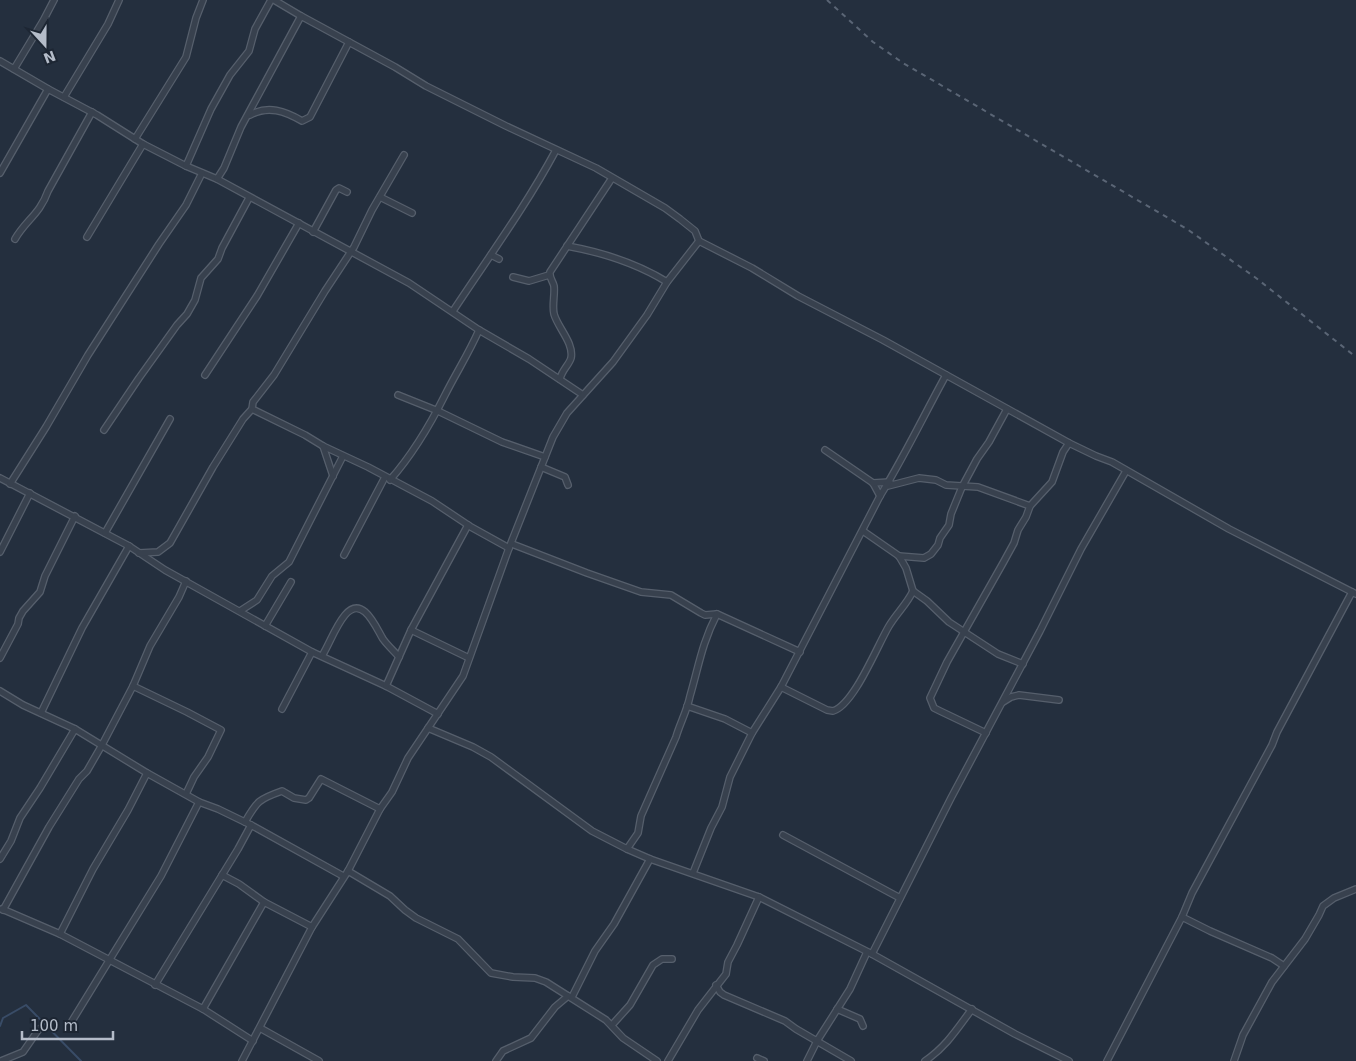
<svg xmlns="http://www.w3.org/2000/svg" width="1356" height="1061" viewBox="0 0 1356 1061" font-family="'DejaVu Sans',sans-serif">
  <style>
    .lines { fill: none; stroke-linecap: round; stroke-linejoin: round }
    .stream { stroke: #394c67; stroke-width: 2 }
    .street-casing { stroke: #565f6c; stroke-width: 8 }
    .street { stroke: #38414e; stroke-width: 5.5 }
    .rail { stroke: #5a6575; stroke-width: 2; stroke-dasharray: 5 5; stroke-linecap: butt }
  </style>
  <rect width="100%" height="100%" fill="#242f3e"/>
  <g class="lines">
    <!-- stream -->
    <path class="stream" d="M0,1026l3,-8 23,-13 55,56"/>
    <defs>
      <g id="street">
        <path d="M274,0l27,16 94,51 31,19 80,40 90,42 69,40 15,11 15,12 4,10 53,27 46,28 85,44 186,103 27,13 16,6 117,67 127,65"/>
        <path d="M0,61l48,28 49,26 46,29 43,22 31,13 192,104 70,47 50,29 54,36"/>
        <path d="M14,69l29,-48 11,-21"/>
        <path d="M64,97l44,-73 11,-24"/>
        <path d="M250,115c18,-10 35,-4 52,6l8,-4 39,-75"/>
        <path d="M135,139l51,-82 10,-39 7,-18"/>
        <path d="M186,166l25,-57 19,-34 19,-24 6,-22 16,-29"/>
        <path d="M0,173l48,-84"/>
        <path d="M217,179l7,-11 17,-41 60,-111"/>
        <path d="M380,197l32,16"/>
        <path d="M313,232l23,-42 3,-2 8,4"/>
        <path d="M87,237l56,-93"/>
        <path d="M15,239c11,-19 25,-25 33,-48l44,-79"/>
        <path d="M567,246c33,6 71,18 100,36"/>
        <path d="M491,255l8,4"/>
        <path d="M513,277l16,4 20,-6"/>
        <path d="M453,311c35,-53 73,-105 103,-161"/>
        <path d="M205,375l52,-79 42,-73"/>
        <path d="M560,379c2,-9 9,-14 11,-21 3,-15 -13,-30 -17,-44 -2,-9 1,-19 0,-28 -1,-5 -5,-8 -4,-14l62,-94"/>
        <path d="M398,395l40,16 64,31 43,15"/>
        <path d="M252,409l53,26 18,11 45,21 64,34 39,26 38,21"/>
        <path d="M104,430l35,-52 38,-53 10,-11 8,-14 6,-22 17,-19 4,-11 27,-50"/>
        <path d="M323,446l10,30"/>
        <path d="M825,450l48,33 7,13"/>
        <path d="M541,467l24,10 3,8"/>
        <path d="M0,478l129,68 36,24 147,82 74,34 52,28"/>
        <path d="M390,480c23,-26 40,-55 55,-85 11,-22 24,-42 34,-65"/>
        <path d="M873,483l17,-1"/>
        <path d="M10,484l36,-57 42,-72 71,-111 27,-39 16,-32"/>
        <path d="M888,486l31,-8 17,2 10,5 32,2 52,19"/>
        <path d="M863,531l36,25 7,12 7,23 14,10 22,21 49,32 25,10"/>
        <path d="M105,533l65,-114"/>
        <path d="M512,544l75,29 54,19 30,3 30,18 4,2 12,-1 83,38"/>
        <path d="M0,552l30,-59"/>
        <path d="M139,553l19,-1 12,-9 43,-76 30,-48 9,-10 1,-7 21,-27 51,-84 29,-44 18,-37 32,-55"/>
        <path d="M344,555l41,-78"/>
        <path d="M899,556l25,2 7,-4 7,-9 2,-7 9,-13 2,-11 11,-27 15,-28 12,-17 18,-33"/>
        <path d="M240,611l17,-11 15,-24 17,-14 54,-106"/>
        <path d="M265,626l26,-44"/>
        <path d="M411,630l58,28"/>
        <path d="M322,656c8,-13 13,-29 23,-41 18,-21 31,13 38,24 5,7 11,12 16,18"/>
        <path d="M0,658l18,-34 1,-6 4,-7 17,-19 5,-16 30,-60"/>
        <path d="M133,686l54,26 34,18 -13,27 -14,20 -8,17"/>
        <path d="M386,686l25,-56 57,-105"/>
        <path d="M781,687l46,23 6,1c21,-6 44,-65 56,-85 7,-12 18,-22 24,-35"/>
        <path d="M0,691l23,14 52,24 72,44 52,29 19,7 33,16 92,51"/>
        <path d="M1003,702l8,-5 8,-2 40,5"/>
        <path d="M687,706l38,13 27,14"/>
        <path d="M282,709l30,-57"/>
        <path d="M41,713l41,-85 47,-82"/>
        <path d="M428,728l45,19 18,10 101,74 35,18 23,10 109,38 113,57 143,80 54,27"/>
        <path d="M986,733l-46,-22 -6,-3 -4,-10 17,-36 56,-99 11,-20 4,-13 8,-13 4,-11 22,-24 11,-30 6,-9"/>
        <path d="M245,822c12,-21 14,-23 37,-31l12,7 12,2 3,-2 12,-19 59,30"/>
        <path d="M783,835l117,63"/>
        <path d="M627,849l11,-16 3,-17 35,-79c4,-14 11,-26 14,-41 9,-31 12,-53 27,-82"/>
        <path d="M0,859l11,-18 9,-23 20,-30 35,-59"/>
        <path d="M348,871l42,25 15,14 11,8 42,21 33,34 22,4 22,1 11,4 60,38 17,18 34,23"/>
        <path d="M693,873l18,-45 11,-21 8,-30 22,-44 29,-46 99,-191c24,-39 44,-81 66,-121"/>
        <path d="M222,875l17,9 25,18"/>
        <path d="M2,909l58,25 143,75 50,32"/>
        <path d="M3,910l46,-83 30,-48 8,-8 15,-26 31,-59 17,-40 29,-49 7,-16"/>
        <path d="M1182,917l28,14 62,27 12,8"/>
        <path d="M60,934l33,-65 35,-59 19,-37"/>
        <path d="M872,954l79,-156 89,-167 41,-82 45,-78"/>
        <path d="M155,985l83,-136 13,-24"/>
        <path d="M716,985l4,7 4,3 61,26 11,8 55,32"/>
        <path d="M572,997l23,-46 19,-27 36,-65"/>
        <path d="M203,1009l61,-107 48,25"/>
        <path d="M837,1009l23,10 3,7"/>
        <path d="M72,1021l89,-145 38,-74"/>
        <path d="M612,1025l18,-20 23,-40 9,-6h10"/>
        <path d="M260,1028l59,33"/>
        <path d="M757,1058l7,3"/>
        <path d="M1,1061l22,-9 16,-23"/>
        <path d="M242,1061l70,-134 36,-56 32,-62 12,-17 16,-34 55,-82 46,-128 44,-111 14,-24 46,-51 34,-47 20,-33 32,-41"/>
        <path d="M496,1061l7,-10 28,-13 24,-31 13,-11"/>
        <path d="M668,1061l30,-51 28,-36 2,-12 9,-17 22,-48"/>
        <path d="M807,1061l10,-20 33,-52 17,-37"/>
        <path d="M925,1061c21,-14 32,-32 47,-52"/>
        <path d="M1107,1061l75,-144 10,-24 80,-148 5,-13 75,-140"/>
        <path d="M1234,1061l9,-26 29,-53 33,-43 14,-24 4,-9 11,-8 22,-9"/>
      </g>
    </defs>
    <!-- street casing -->
    <use href="#street" class="street-casing"/>
    <!-- street -->
    <use href="#street" class="street"/>
    <!-- rail -->
    <path class="rail" d="M827,0l46,42 30,21 284,166 69,49 100,79"/>
  </g>
  <!-- north arrow -->
  <g transform="translate(45 45) rotate(159)" stroke="#1d2633" stroke-width="4" paint-order="stroke">
  <path d="M0-4L9 19L0 12L-9 19Z" fill="#b4bcc9"/>
  <text y="-8" font-size="14" font-weight="bold" text-anchor="middle" fill="#b4bcc9">N</text>
  </g>
  <!-- scale -->
  <path d="M22 1031v8h91v-8" fill="none" stroke="#b4bcc9" stroke-width="2.5"/>
  <text x="30" y="1031" font-size="15" fill="#b4bcc9" stroke="#1d2633" stroke-width="4" paint-order="stroke">100 m</text>
</svg>
